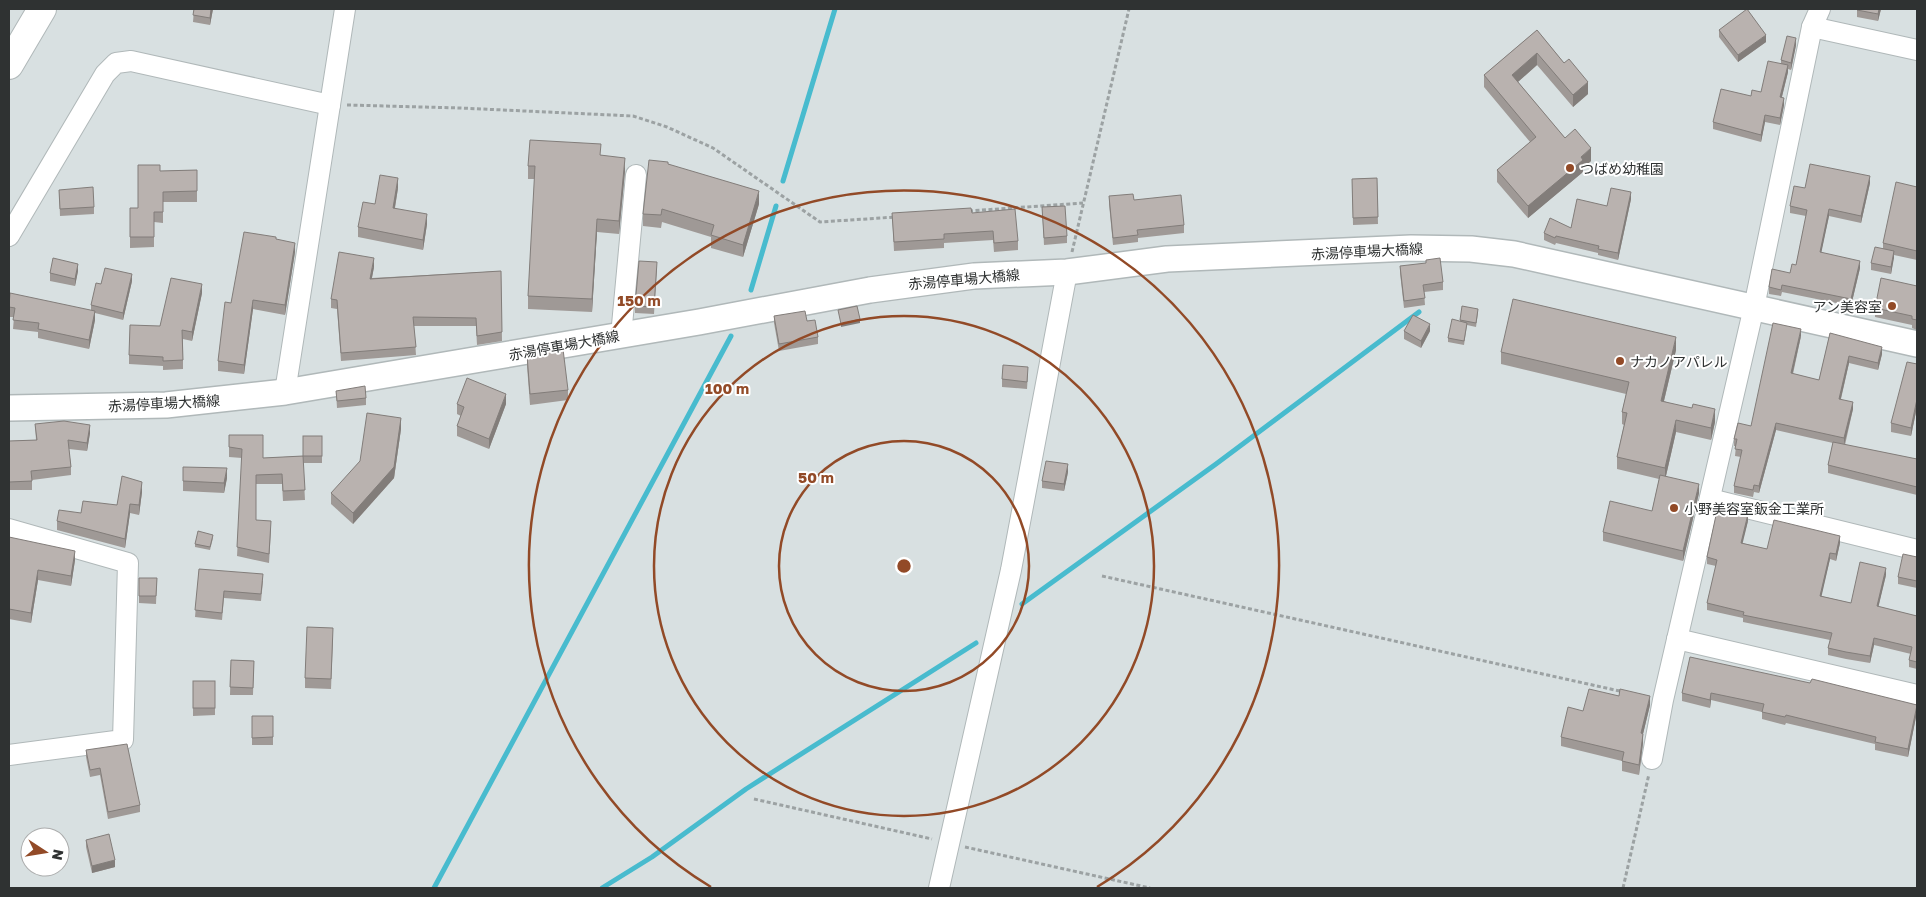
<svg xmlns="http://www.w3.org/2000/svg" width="1926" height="897" viewBox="0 0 1926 897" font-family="'Golos Text','Noto Sans JP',sans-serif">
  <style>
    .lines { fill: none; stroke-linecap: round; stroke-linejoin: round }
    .stream { stroke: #48bbce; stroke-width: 5 }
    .minor-casing { stroke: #b0b8b9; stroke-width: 22 }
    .major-casing { stroke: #b0b8b9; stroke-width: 28 }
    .highway-casing { stroke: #b0b8b9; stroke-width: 30 }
    .path { stroke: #9ca2a3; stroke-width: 3; stroke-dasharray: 4 2.5; stroke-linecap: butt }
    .minor { stroke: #fff; stroke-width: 20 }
    .major { stroke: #fff; stroke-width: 25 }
    .highway { stroke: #fff; stroke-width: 28 }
    .wall { fill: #9f9996 }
    .shaded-wall { fill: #827d7a }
    .building { fill: #b9b2af; stroke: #827d7a }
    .ring { fill: none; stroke: #924a27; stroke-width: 2.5 }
    .poi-dot { fill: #924a27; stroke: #fff; stroke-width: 2 }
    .labels { text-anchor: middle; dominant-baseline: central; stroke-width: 4; stroke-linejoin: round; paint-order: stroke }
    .poi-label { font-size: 14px; fill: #2f3232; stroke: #fff; text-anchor: start }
    .street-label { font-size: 14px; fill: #2f3232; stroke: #fff }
    .centre { fill: #924a27; stroke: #fff; stroke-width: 2.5 }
    .ring-label { font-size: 15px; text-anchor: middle; font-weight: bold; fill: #924a27; stroke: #fff; stroke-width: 4; stroke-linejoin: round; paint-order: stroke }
  </style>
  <rect width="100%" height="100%" fill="#d8e0e1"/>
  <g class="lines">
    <!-- stream -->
    <g class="stream">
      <path d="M783,181l52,-172"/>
      <path d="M751,290l25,-84"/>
      <path d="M1022,604l194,-140 203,-152"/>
      <path d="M434,888l297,-552"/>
      <path d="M602,888l50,-31 94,-68 230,-146"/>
    </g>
    <defs>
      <g id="minor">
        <path d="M1812,27l105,23"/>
        <path d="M9,236l96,-162 11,-11 15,-2 199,44"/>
        <path d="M621,336l15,-161"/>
        <path d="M285,392l60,-383"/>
        <path d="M1710,499l207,51"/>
        <path d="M9,529l119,34 -5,177 -114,15"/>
        <path d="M1677,639l240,56"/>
        <path d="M1652,759l11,-59 91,-393 58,-280 8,-18"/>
        <path d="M939,888l72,-318 56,-298"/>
      </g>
      <path id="major" d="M9,408l157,-3 119,-13 414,-70 171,-32 104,-14 93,-4 100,-13 244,-11 60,1 43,5 403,90"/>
      <path id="highway" d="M9,65l33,-56"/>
    </defs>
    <!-- minor casing -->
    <use href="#minor" class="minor-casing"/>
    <!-- major casing -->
    <use href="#major" class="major-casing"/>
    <!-- highway casing -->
    <use href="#highway" class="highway-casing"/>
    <!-- path -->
    <g class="path">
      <path d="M347,105l113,3 173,8 34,11 46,21 107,74 76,-5"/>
      <path d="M969,211l114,-8"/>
      <path d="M1072,252l57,-243"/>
      <path d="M1102,576l522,116"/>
      <path d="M754,799l178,40"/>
      <path d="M965,847l185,41"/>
      <path d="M1623,888l26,-114"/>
    </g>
    <!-- minor -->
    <use href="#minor" class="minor"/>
    <!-- major -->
    <use href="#major" class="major"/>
    <!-- highway -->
    <use href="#highway" class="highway"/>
  </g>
  <!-- wall -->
  <g class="wall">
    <path d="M194,9h19l-3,16 -17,-3z"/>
    <path d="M1857,9h24l-3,12 -21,-4z"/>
    <path d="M1537,30l27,33 24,31 -15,13 -36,-42 -19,17 47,56 26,23 -8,7v4l-55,46 -31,-36v-12l33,-28 -46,-55v-12z"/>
    <path d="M1719,30l47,12 -28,20 -19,-25z"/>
    <path d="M1796,45l-5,25 -3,-1v3l-6,25 2,8 -4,20 -15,-3 -4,20 -48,-13v-7l38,-26 10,-4 20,-28v-4z"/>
    <path d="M601,155l24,16 -6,63 -22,-2 -5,80 -64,-3v-13l7,-117h-7v-13z"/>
    <path d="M668,164l91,40 -16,53 -32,-9v-11l-49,-15 -1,6 -18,-2v-12z"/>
    <path d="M197,170v32h-34v21l-9,-1v25l-24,1v-40h8l22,-37z"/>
    <path d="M1377,178l1,46 -25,1 -1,-46z"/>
    <path d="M1870,183l-9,40 -32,-7 -8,36 39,16 -9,38 -69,-14 -1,4 -12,-2v-7l21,-14 6,-8 10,-49 -16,-3v-7l15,-18z"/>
    <path d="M1917,187v73l-23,-5 -3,19 -20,-4v-7l12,-15v-5z"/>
    <path d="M398,188l-3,20 32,16 -4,26 -65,-13v-10l17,-23z"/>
    <path d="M59,190l35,17v7l-34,2z"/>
    <path d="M1109,196l25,4 50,25v8l-46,5v4l-25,3 -4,-41z"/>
    <path d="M1631,199l-13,61 -20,-5v-2l-42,-10 -1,2 -11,-5v-7l27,-5 36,-22z"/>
    <path d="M1042,207l25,29v7l-23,2z"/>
    <path d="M892,213h80l46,28v9l-24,2 -1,-12 -49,3v5l-50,3z"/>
    <path d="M276,239l19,13 -10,63 -32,-6 -9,65 -26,-3v-10l13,-58z"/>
    <path d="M1400,266l43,16v8l-19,2 1,13 -21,3 -4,-35z"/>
    <path d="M374,267l-2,11 129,-7 1,70 -25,4 -1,-19h-62l2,29 -75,6 -4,-52 -6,-1v-9z"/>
    <path d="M657,269l-3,45 -19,-1v-7z"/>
    <path d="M78,271l-3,15 -25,-5v-8z"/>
    <path d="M132,281l-9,39 -28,-7v7l-6,29 -51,-11v-6l-25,-3 1,-12h-5v-13l82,6v-5l10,-21z"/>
    <path d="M1917,286v44l-5,-2v-3l-37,-8v-9z"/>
    <path d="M202,293l-10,48 -9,-2v30l-20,1v-4l-34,-2v-9l31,-29z"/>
    <path d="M1478,313l-2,14 -9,-2 -3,20 -16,-3v-4l12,-17v-1z"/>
    <path d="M774,316l33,5 11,16v7l-39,7 -5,-28z"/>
    <path d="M1404,331h26l-9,17 -17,-9z"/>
    <path d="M1830,333l52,21 -4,16 -29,-7 -8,36 12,10 -8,36 72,14v36l-89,-22v-8l5,-22 -57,-13 -17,63 -5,-1 -1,5 -19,-4v-7l7,-29 -6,-1 1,-10h-2v-7l17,-13 50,-90 -8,38 26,6z"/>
    <path d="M1676,350l-12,51 51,21 -4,18 -35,-8 -10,44 33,17 -16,68 -80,-20v-9l49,-21 7,-32 -42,-10v-12l7,-32 -2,-1v-12l4,-18 -125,-30v-12z"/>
    <path d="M527,355l41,35v10l-38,5 -3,-39z"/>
    <path d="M1917,364v43l-6,29 -20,-4v-9z"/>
    <path d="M1028,374l-1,15 -25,-2v-8z"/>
    <path d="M336,391l30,7v7l-29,3z"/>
    <path d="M457,404h49l-17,45 -32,-13v-10l4,-10 -4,-2z"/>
    <path d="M35,424l55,9 -3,18 -18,-2 2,18v8l-39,5v10h-23v-49l27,-1z"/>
    <path d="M401,429l-7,49 -41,46 -22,-20v-11z"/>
    <path d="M229,435l34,23 40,-2 19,-20v27h-19l2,37 -22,1 -1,-17h-26v36l15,10 -2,33 -32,-7 5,-98 -13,-1z"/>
    <path d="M183,467l44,11 -3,15 -41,-2z"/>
    <path d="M1068,472l-4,19 -22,-3v-7z"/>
    <path d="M142,492l-3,23 -9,-2 -5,35 -68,-18v-9l24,-8 36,-8z"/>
    <path d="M1748,521l-6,22 25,6 73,-6 -4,18 -6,-2 -9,37 30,7 35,-28 -8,32 39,9v53l-8,-2v-7l2,-6 -37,-9 -4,18 -24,-4 -18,-4v-7l2,-8 -87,-18v-4l-36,-8v-7l9,-37 -9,-2v-7z"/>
    <path d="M9,537l66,23 -4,26 -33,-6 -7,43 -22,-4z"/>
    <path d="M213,538l-3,12 -15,-3v-3z"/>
    <path d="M1917,557v31l-19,-4v-7z"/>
    <path d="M199,569l64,12 -2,20 -37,-3 -2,22 -27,-3z"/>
    <path d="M139,578h18l-1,26 -17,-1z"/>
    <path d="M333,638l-2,51 -26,-1v-10z"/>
    <path d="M1690,657l227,55 -9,45 -33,-7v-6l-89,-21 -1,2 -23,-6v-7l-51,-12 -1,8 -28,-7v-8z"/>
    <path d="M231,660l23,1 -1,34h-23z"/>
    <path d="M193,681h22v34l-22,1z"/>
    <path d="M1650,705l-7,29v9l-4,32 -17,-4v-10l-61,-15v-9z"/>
    <rect x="252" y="716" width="21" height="29"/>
    <path d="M86,750l54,55v7l-32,7 -8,-44 -10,2 -4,-20z"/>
    <path d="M86,840l29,27 -23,6 -6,-26z"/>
  </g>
  <!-- shaded-wall -->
  <g class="shaded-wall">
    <path d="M211,9h2l-3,16v-7z"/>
    <path d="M1879,9h2l-3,12v-7z"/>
    <path d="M1766,35v7l-28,20v-7z"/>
    <path d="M1796,38v7l-5,25v-7z"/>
    <path d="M1537,53v12l-25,22v-12z"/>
    <path d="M1788,65v7l-8,32v-7z"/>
    <path d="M1588,82v12l-15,13v-12z"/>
    <path d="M1784,98v7l-4,20v-7z"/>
    <path d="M1765,115v7l-4,20v-7z"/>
    <path d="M1591,148v13l-8,7v4l-55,46v-12z"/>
    <path d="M625,158v13l-6,63v-13z"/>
    <path d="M1870,176v7l-9,40v-7z"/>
    <path d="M398,178v10l-5,30v-10z"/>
    <path d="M759,191v13l-16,53v-12z"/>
    <path d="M1631,192v7l-13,61v-7z"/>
    <path d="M1829,209v7l-9,43v-7z"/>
    <path d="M427,214v10l-4,26v-10z"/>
    <path d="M597,219v13l-5,80v-13z"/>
    <path d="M295,243v9l-10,63v-10z"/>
    <path d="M1894,251v7l-3,16v-7z"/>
    <path d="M374,258v9l-4,20v-8z"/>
    <path d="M1860,261v7l-9,38v-7z"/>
    <path d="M78,264v7l-3,15v-7z"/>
    <path d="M132,274v7l-9,39v-7z"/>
    <path d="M202,284v9l-10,48v-9z"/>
    <path d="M253,300v9l-9,65v-9z"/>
    <path d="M95,311v9l-6,29v-9z"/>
    <path d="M860,319v4l-19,4v-3z"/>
    <path d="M1430,324v7l-9,17v-7z"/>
    <path d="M1801,329v7l-10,44v-7z"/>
    <path d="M1676,337v13l-15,63v-12z"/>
    <path d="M1882,347v7l-4,16v-7z"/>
    <path d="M1849,356v7l-10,43v-7z"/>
    <path d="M506,394v10l-17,45v-10z"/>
    <path d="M1917,399v8l-6,29v-8z"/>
    <path d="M1853,402v7l-9,36v-7z"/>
    <path d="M1715,409v13l-4,18v-12z"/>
    <path d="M401,418v11l-7,49 -41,46v-11z"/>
    <path d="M1676,420v12l-11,48v-12z"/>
    <path d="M1776,423v7l-17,63v-7z"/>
    <path d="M90,425v8l-3,18v-8z"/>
    <path d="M1068,464v8l-4,19v-7z"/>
    <path d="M227,468v10l-3,15v-10z"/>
    <path d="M142,482v10l-3,23v-10z"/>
    <path d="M1699,484v9l-16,68v-10z"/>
    <path d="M130,504v9l-5,35v-9z"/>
    <path d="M1748,514v7l-7,29v-7z"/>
    <path d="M1840,536v7l-4,18v-7z"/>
    <path d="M75,551v9l-4,26v-10z"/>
    <path d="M1830,553v6l-10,44v-7z"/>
    <path d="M1886,568v7l-9,38v-7z"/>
    <path d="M38,570v10l-7,43v-10z"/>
    <path d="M1874,638v7l-4,18v-7z"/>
    <path d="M1711,693v7l-1,8v-8z"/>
    <path d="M1650,696v9l-7,29v9l-4,32 2,-42z"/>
    <path d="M1917,705v7l-9,45v-8z"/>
    <path d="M115,860v7l-23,6v-7z"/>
  </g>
  <!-- building -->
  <g class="building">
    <path d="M194,9h17l-1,9 -17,-3z"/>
    <path d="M1747,9l19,26 -28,20 -19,-25z"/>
    <path d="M1857,9h22l-1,5 -21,-4z"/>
    <path d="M1537,30l27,33 5,-4 19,23 -15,13 -36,-42 -25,22 53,63 10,-9 16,19 -10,9 2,3 -55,46 -31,-36 39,-33 -52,-62z"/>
    <path d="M1787,36l9,2 -5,25 -10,-3z"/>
    <path d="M1768,61l20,4 -8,32 4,1 -4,20 -15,-3 -4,20 -48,-13 8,-33 30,7 1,-6 9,2z"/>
    <path d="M530,140l71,4 -1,11 25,3 -6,63 -22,-2 -5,80 -64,-3 7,-130h-7z"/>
    <path d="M649,160l19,2v2l91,27 -16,54 -32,-10 3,-10 -52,-16 -1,6 -18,-1z"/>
    <path d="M1810,164l60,12 -9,40 -32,-7 -9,43 40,9 -9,38 -69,-14 -1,5 -12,-3 3,-18 18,4 2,-9 4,1 11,-55 -17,-4 4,-20 11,2z"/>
    <path d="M138,165h22v6l37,-1v21l-34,1v20h-9v25h-24v-29h8z"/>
    <path d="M380,175l18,3 -5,30 34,6 -4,26 -65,-13 5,-25 12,2z"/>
    <path d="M1377,178l1,39 -25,1 -1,-39z"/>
    <path d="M1896,182l21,5v64l-34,-8z"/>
    <path d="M93,187l1,20 -34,2 -1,-19z"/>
    <path d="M1611,188l20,4 -13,61 -20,-4 1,-3 -43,-10 -1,2 -11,-5 6,-15 21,10 6,-29 30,7z"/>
    <path d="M1133,194l1,6 47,-5 3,30 -47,5 1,5 -25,3 -4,-42z"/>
    <path d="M1065,206l2,30 -23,2 -2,-31z"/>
    <path d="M971,208l1,5 43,-4 3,32 -24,2 -1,-12 -49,3v5l-50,3 -2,-29z"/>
    <path d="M244,232l32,5v2l19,4 -10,62 -32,-5 -9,65 -26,-4 7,-59 6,1z"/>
    <path d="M1875,247l19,4 -3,16 -20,-4z"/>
    <path d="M339,252l35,6 -4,21 131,-8 1,61 -25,4 -1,-18 -63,-1 3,30 -75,6 -4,-53 -6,-1z"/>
    <path d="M53,258l25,6 -3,15 -25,-6z"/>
    <path d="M1440,258l3,24 -20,3 2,13 -21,3 -4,-35 26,-3v-3z"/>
    <path d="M639,261l18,1 -3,45 -19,-1z"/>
    <path d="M105,268l27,6 -9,39 -32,-8 5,-22 5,1z"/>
    <path d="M171,278l31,6 -10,48 -10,-2 1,30 -20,1v-4l-34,-2 1,-30 30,1z"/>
    <path d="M1881,278l36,8v34l-5,-1v-3l-37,-8z"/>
    <path d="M10,293l85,18 -6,29 -51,-11 1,-6 -26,-3 2,-12 -6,-1z"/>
    <path d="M1513,299l163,38 -15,64 31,7 1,-4 22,5 -4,19 -35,-8 -11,48 -48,-11 10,-44 -5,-1 7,-30 -128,-30z"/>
    <path d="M857,306l3,13 -19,5 -3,-14z"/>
    <path d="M1462,306l16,3 -2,14 -16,-3z"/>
    <path d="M805,311l2,10 8,-1 3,17 -39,7 -5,-28z"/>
    <path d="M1413,315l17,9 -9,17 -17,-10z"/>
    <path d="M1452,319l15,4 -3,18 -16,-3z"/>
    <path d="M1773,323l28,6 -10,44 28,7 11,-47 52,14 -4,16 -29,-7 -10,43 14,3 -9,36 -68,-15 -17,63 -5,-1 -1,5 -19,-4 8,-36 -7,-1 2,-10h-3l4,-16 13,3z"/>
    <path d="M563,349l5,41 -38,4 -3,-39z"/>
    <path d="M1907,362l10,2v35l-6,29 -20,-5z"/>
    <path d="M1003,365l25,2 -1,15 -25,-3z"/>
    <path d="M467,378l39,16 -17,45 -32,-13 7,-19 -7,-3z"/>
    <path d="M365,386l1,12 -29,3 -1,-10z"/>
    <path d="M367,413l34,5 -7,49 -41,46 -22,-20 29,-32z"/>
    <path d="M64,421l26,4 -3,18 -19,-3 3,27 -40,4 1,10 -23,1v-41l28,-1 -2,-16z"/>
    <path d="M229,435h34v23l40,-2 2,34 -22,1 -1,-17 -26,1v45l15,1 -2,33 -32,-7 5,-98 -13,-2z"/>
    <rect x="303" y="436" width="19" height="20"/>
    <path d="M1833,442l84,17v28l-89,-22z"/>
    <path d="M1046,461l22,3 -4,20 -22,-3z"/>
    <path d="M183,467l44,1 -3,15 -41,-2z"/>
    <path d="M1660,475l39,9 -16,67 -80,-19 7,-31 42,10z"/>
    <path d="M122,476l20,6 -3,23 -9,-1 -5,35 -68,-18 2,-11 22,3 2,-12 34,4z"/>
    <path d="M1718,506l30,8 -7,29 26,6 7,-29 66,16 -4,18 -6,-1 -10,43 31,7 9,-41 26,6 -9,38 40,10v46l-8,-2 3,-13 -38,-9 -4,18 -24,-4 -18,-4 4,-15 -89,-18 1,-3 -37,-9 10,-43 -10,-3z"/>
    <path d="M198,531l15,4 -3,12 -15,-3z"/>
    <path d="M9,537l66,14 -4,25 -33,-6 -7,43 -22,-4z"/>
    <path d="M1903,554l14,3v24l-19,-4z"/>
    <path d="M199,569l64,5 -2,20 -37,-3 -2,22 -27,-3z"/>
    <path d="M139,578h18l-1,18h-17z"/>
    <path d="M307,627l26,1 -2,51 -26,-1z"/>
    <path d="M1690,657l120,26 2,-4 105,26 -9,44 -33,-7 1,-5 -90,-22 -1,2 -23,-5 2,-8 -53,-11 -1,7 -28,-7z"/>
    <path d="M231,660l23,1 -1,27 -23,-1z"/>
    <rect x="193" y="681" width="22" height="27"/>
    <path d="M1589,689l30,7 1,-7 30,7 -9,37 2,1 -4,31 -17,-4 2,-9 -63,-15 7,-30 15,4z"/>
    <path d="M252,716h21v21l-21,1z"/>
    <path d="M127,744l13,61 -32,7 -8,-44 -10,2 -4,-20z"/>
    <path d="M109,834l6,26 -23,6 -6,-26z"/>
  </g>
  <!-- distance rings -->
  <g class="ring">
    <circle cx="904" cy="566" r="125"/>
    <circle cx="904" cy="566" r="250"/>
    <path d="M711 887A375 375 0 1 1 1097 887"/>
  </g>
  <!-- markers -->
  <g class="poi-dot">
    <circle cx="1570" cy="168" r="5"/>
    <circle cx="1892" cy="306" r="5"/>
    <circle cx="1620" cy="361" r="5"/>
    <circle cx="1674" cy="508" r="5"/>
  </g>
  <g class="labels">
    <!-- poi labels -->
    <g class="poi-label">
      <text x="1580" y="168">つばめ幼稚園</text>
      <text x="1882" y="306" text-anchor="end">アン美容室</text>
      <text x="1630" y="361">ナカノアパレル</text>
      <text x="1684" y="508">小野美容室鈑金工業所</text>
    </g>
    <!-- street labels -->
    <g class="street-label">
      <text transform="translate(1367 251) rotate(-3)">赤湯停車場大橋線</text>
      <text transform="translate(964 279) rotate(-5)">赤湯停車場大橋線</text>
      <text transform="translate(564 345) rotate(-10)">赤湯停車場大橋線</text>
      <text transform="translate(164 403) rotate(-3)">赤湯停車場大橋線</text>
    </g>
  </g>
  <circle cx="904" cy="566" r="8" class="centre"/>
  <g class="ring-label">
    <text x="639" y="306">150 m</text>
    <text x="727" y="394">100 m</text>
    <text x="816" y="483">50 m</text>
  </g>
  <!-- border -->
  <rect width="1926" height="897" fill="none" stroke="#2f3232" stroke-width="20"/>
  <!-- north arrow -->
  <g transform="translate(45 852) rotate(102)"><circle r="24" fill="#ffffff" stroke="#acadad"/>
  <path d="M0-4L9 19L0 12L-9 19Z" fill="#924a27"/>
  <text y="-8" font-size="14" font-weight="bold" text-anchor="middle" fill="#2f3232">N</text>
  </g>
</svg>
